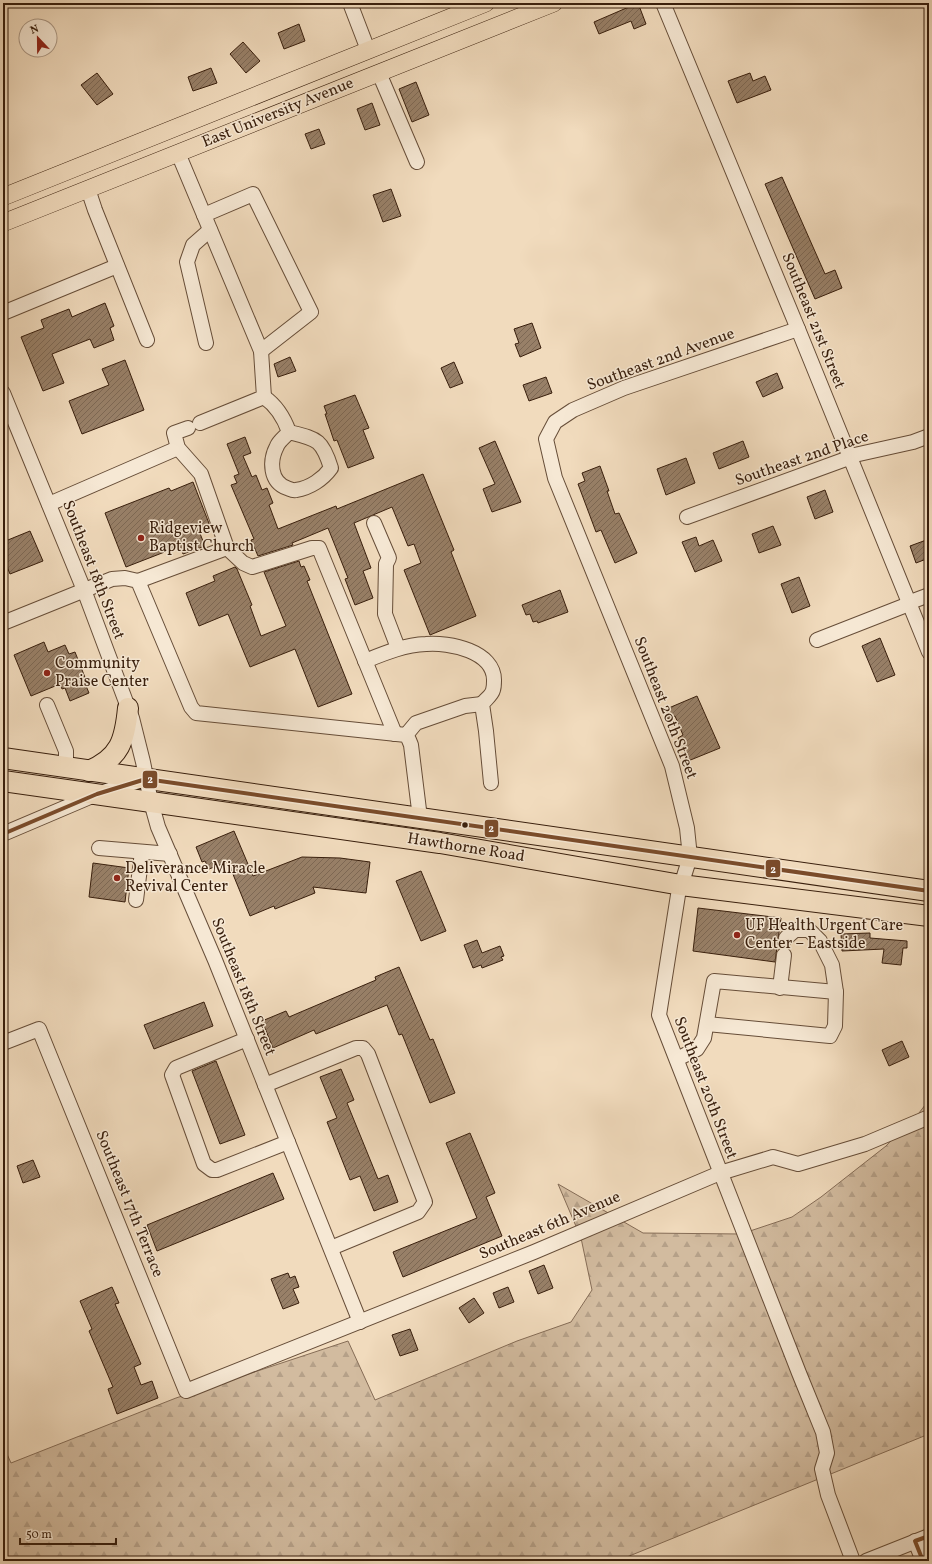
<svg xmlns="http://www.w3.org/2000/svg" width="932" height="1564" viewBox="0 0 932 1564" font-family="Vollkorn,serif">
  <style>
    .forest { fill: url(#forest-firs); stroke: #856c56 }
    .building { fill: url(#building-hatch); stroke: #381e0c }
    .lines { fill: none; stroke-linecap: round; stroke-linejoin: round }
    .minor-casing { stroke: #664d38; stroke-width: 16 }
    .major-casing { stroke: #381e0c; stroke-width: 18 }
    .highway-casing { stroke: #381e0c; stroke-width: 22 }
    .minor { stroke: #f6e8d4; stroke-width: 14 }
    .major { stroke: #f1dbbd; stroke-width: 17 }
    .highway { stroke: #f1dbbd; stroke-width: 20 }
    .bus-1-casing { stroke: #f6e8d4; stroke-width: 7 }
    .bus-1 { stroke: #7a4b2a; stroke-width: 4 }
    .poi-dot { fill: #8f2418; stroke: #f6e8d4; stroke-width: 1.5 }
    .bus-dot { fill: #381e0c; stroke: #f6e8d4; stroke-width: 1.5 }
    .labels { text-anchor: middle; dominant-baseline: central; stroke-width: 3; stroke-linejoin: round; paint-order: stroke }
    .street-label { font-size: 16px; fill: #381e0c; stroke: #f6e8d4 }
    .poi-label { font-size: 16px; fill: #381e0c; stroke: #f6e8d4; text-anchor: start }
    .line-badge { stroke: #f6e8d4; stroke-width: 1.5 }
    .badge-label { font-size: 11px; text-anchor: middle; font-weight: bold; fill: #fff }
  </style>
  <defs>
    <pattern id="forest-firs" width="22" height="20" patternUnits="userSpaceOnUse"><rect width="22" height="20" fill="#d2bb9f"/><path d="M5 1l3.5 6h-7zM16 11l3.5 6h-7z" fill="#b5a088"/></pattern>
    <pattern id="building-hatch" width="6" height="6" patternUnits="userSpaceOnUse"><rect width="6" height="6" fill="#988068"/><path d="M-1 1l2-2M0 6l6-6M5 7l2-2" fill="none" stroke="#7d6854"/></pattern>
  </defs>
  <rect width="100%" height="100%" fill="#f1dbbd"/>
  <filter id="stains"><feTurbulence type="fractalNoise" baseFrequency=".005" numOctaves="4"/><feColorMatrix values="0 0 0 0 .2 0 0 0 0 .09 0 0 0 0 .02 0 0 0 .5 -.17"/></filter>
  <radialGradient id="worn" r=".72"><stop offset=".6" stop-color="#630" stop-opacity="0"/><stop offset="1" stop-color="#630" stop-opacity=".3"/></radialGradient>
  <!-- forest -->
  <path class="forest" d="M929,1100v334l-312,127h-614v-116l8,18 165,-65 172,-57 27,59 142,-59 54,-19 21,-32 -11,-52 -23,-54 85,49 98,1 51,-17 29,-20 65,-51 15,-16 11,-8z"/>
  <!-- building -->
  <g class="building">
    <path d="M638,3l8,21 -12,5 -3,-8 -32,13 -5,-12z"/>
    <path d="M299,24l6,17 -21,8 -6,-16z"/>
    <path d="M243,42l17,19 -14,12 -16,-19z"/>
    <path d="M211,68l6,15 -24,8 -5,-14z"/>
    <path d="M97,73l16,21 -16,11 -16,-20z"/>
    <path d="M750,73l3,8 12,-5 6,14 -34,13 -9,-22z"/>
    <path d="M416,82l13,33 -17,7 -13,-33z"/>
    <path d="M372,103l8,22 -15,5 -8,-21z"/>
    <path d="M319,129l6,15 -14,5 -6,-15z"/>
    <path d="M782,177l43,97 10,-4 7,18 -27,11 -50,-115z"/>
    <path d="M391,189l10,27 -18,6 -10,-27z"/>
    <path d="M105,303l9,23 -4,2 4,12 -20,8 -4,-9 -38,15 12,29 -21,8 -22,-54 23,-9 -3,-8 28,-11 3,8z"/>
    <path d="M532,323l9,25 -21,9 -5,-13 4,-1 -5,-14z"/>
    <path d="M290,357l6,14 -18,6 -4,-13z"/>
    <path d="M125,360l19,50 -62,24 -13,-33 40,-16 -7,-16z"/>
    <path d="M454,362l9,21 -13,5 -9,-20z"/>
    <path d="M777,373l6,15 -20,9 -7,-15z"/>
    <path d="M546,377l6,16 -23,8 -6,-16z"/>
    <path d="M355,395l14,33 -6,2 11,28 -26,10 -11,-28 -3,1 -9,-27h2l-3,-8z"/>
    <path d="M245,437l6,16 -8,3 9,21 4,-2 6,15 5,-2 6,15 -4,2 9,24 58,-23 1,3 86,-35 31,76 -3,2 25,64 -46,19 -26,-65 17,-7 -7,-19 -6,2 -16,-39 -38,16 17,45 -8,3 10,27 -18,7 -10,-26 3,-1 -20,-50 -36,15 1,2 -35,11 -7,-16 3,-1 -23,-54 6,-2 -3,-7 5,-2 -12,-30z"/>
    <path d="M495,441l26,61 -29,10 -9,-23 12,-5 -16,-36z"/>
    <path d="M743,441l6,16 -30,12 -6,-16z"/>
    <path d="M686,458l9,25 -29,12 -9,-26z"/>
    <path d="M600,466l9,25h-2l8,23 4,-1 18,40 -22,10 -14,-33 -5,2 -18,-48 7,-3 -3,-8z"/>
    <path d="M193,482l17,44 -11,5 6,15 -22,8 -3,-8 -54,21 -21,-54 64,-25 2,3z"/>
    <path d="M825,490l8,22 -18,7 -8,-22z"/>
    <path d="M773,526l8,19 -22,8 -7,-19z"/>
    <path d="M30,531l13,30 -33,13 -7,-17v-15z"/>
    <path d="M696,537l3,9 14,-6 9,21 -27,11 -13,-30z"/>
    <path d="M929,539v19l-13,5 -6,-17z"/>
    <path d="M299,561l2,6 3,-1 6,14 -3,1 45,113 -34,13 -23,-58 -45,18 -22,-53 -29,12 -13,-33 29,-12 -2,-5 22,-9 2,2 15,36 -2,1 11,30 25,-10 -22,-54z"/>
    <path d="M799,577l11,29 -18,7 -11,-29z"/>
    <path d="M560,590l8,22 -30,11 -1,-2 -4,1 -3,-8 -4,1 -4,-10z"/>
    <path d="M880,638l15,37 -18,7 -15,-36z"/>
    <path d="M44,642l4,10 17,-7 4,9 6,-2 11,28 -2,1 5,12 -19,8 -5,-13 -3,1 -2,-5 -29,12 -17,-41z"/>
    <path d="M697,696l23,52 -32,13 -10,-23 5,-3 -8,-19 -7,3 -4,-9z"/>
    <path d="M234,831l19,45 49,-19 38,1 30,4 -4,31 -53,-6 2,6 -40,16 -1,-3 -24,10 -22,-54 -19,7 -4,-8 -3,1 -6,-15z"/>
    <path d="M93,863l36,5 -4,34 -36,-5z"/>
    <path d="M421,871l25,60 -25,10 -25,-60z"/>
    <path d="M698,908l83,10 -6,44 -82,-11z"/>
    <path d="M870,933v5l37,3v7h-4l-2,17 -19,-2 2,-14 -42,2 -1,-17z"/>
    <path d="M477,940l5,13 18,-7 4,10 -3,1 2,3 -21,8 -1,-3 -8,3 -9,-23z"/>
    <path d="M399,967l31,73 3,-1 22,54 -25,10 -28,-69 -3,1 -12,-30 -71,29 -2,-4 -41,18 -11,-27 24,-10 3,6 87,-37 -1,-3z"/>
    <path d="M204,1002l9,24 -59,23 -10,-24z"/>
    <path d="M902,1041l7,16 -20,9 -7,-16z"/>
    <path d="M216,1061l29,74 -25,9 -28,-73z"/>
    <path d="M341,1069l13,31 -7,3 31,76 10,-4 10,27 -24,9 -14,-35 -10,4 -23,-58 10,-4 -17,-41z"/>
    <path d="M470,1133l25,60 -9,4 16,39 -99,41 -10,-25 84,-34 -31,-75z"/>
    <path d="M33,1160l7,17 -17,6 -6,-17z"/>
    <path d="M273,1173l11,26 -127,52 -10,-26z"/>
    <path d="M544,1265l9,23 -15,6 -9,-23z"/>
    <path d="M288,1273l2,5 5,-2 4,11 -6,2 6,14 -16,6 -12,-30z"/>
    <path d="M112,1287l7,16 -4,1 26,60 -7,3 7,18 11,-4 6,17 -41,16 -9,-25 5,-2 -24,-56 3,-2 -12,-28z"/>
    <path d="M508,1287l6,15 -15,6 -6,-15z"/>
    <path d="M474,1298l10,15 -15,10 -10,-15z"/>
    <path d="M410,1329l8,21 -18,6 -8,-21z"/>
  </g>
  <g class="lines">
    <defs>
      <g id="minor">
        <path d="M350,3l18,47"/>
        <path d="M663,3l135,326 131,323"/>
        <path d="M379,73l38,89"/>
        <path d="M178,153l83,198 3,46 -64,26"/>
        <path d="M88,189l7,21 52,130"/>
        <path d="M204,215l49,-21 58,118 -50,39"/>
        <path d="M3,313l114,-47"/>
        <path d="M798,329l-174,59 -51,22 -18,12 -9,17 9,39 117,288 15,62 3,29 -12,38 -19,120 140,358 24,59 4,21 -5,16 6,26 25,66"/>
        <path d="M206,343l-19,-81 6,-17 17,-15"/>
        <path d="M3,393l81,197 48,128 11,44 8,40 7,25 57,133 145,362"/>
        <path d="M264,397c13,9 20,21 25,35 -4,5 -10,9 -12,14 -8,15 -7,36 10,42 3,1 6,3 9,2 14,-2 27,-11 35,-22 -9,-29 -14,-29 -42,-36"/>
        <path d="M49,504l129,-56"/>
        <path d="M687,517l159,-58 4,-3 63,-14 16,-6"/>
        <path d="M374,523l15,35 -3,6 -1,50 13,34"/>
        <path d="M227,548l16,15 9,4 60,-19h7l76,186"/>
        <path d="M138,581l89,-33 -26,-74 -23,-26 -4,-15 14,-5"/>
        <path d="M3,623l109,-44 13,-1 13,3 53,126 5,6 210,22 3,5 2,5 9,73"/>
        <path d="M817,640l92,-36 4,-3 16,-6"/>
        <path d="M365,661c20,-8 39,-16 61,-17 23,-2 69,7 68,37 0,2 0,6 -1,9 -1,5 -8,10 -11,14l4,27 5,52"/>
        <path d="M47,705l19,46v17"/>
        <path d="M406,735l10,-12 49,-17 17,-2"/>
        <path d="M3,834l94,-40 45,-14"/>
        <path d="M99,848l71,6"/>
        <path d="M136,900l6,-48"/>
        <path d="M780,988l4,-33"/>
        <path d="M707,1024l123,12 5,-10 1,-34 -4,-27 -12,-24 -11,-11h-14l-9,8"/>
        <path d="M247,1039l-71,29 -4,7 32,89 8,6h5l71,-28"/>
        <path d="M3,1043l36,-14 147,362 348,-139 186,-79 53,-16 25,7 67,-20 64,-27"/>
        <path d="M677,1059l20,-10 7,-11 10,-57 122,11"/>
        <path d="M265,1085l91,-37h7l5,6 57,148 -7,10 -87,36"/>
        <path d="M915,1541l8,20"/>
        <path d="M866,1561l63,-25"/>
      </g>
      <g id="major">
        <path d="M3,197l483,-194"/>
        <path d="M3,223l551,-220"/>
      </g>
      <g id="highway">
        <path d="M3,758l926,133"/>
        <path d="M89,771c31,-13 36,-31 39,-63"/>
        <path d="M3,781l437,62 241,42 248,31"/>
      </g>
    </defs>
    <!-- minor casing -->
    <use href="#minor" class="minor-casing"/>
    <!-- major casing -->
    <use href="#major" class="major-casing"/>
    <!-- highway casing -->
    <use href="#highway" class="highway-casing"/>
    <!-- minor -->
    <use href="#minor" class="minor"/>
    <!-- major -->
    <use href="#major" class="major"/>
    <!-- highway -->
    <use href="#highway" class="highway"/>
    <defs>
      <g id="bus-1">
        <path d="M3,834l94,-40 49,-15 783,112"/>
        <path d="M923,1561l-8,-20 14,-5"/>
      </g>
    </defs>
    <!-- bus-1 casing -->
    <use href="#bus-1" class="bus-1-casing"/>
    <!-- bus-1 -->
    <use href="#bus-1" class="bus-1"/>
  </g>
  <!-- markers -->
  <g class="poi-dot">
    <circle cx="141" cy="538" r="4"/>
    <circle cx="47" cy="673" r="4"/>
    <circle cx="117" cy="878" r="4"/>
    <circle cx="737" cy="935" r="4"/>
  </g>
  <circle class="bus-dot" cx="465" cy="825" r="3.5"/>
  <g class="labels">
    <!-- street labels -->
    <g class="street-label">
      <text transform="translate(278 113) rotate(-22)">East University Avenue</text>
      <text transform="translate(813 321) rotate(68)">Southeast 21st Street</text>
      <text transform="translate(661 360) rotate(-20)">Southeast 2nd Avenue</text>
      <text transform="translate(802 459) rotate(-19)">Southeast 2nd Place</text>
      <text transform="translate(93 570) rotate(69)">Southeast 18th Street</text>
      <text transform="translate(665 708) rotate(69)">Southeast 20th Street</text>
      <text transform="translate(466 848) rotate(9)">Hawthorne Road</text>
      <text transform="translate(243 987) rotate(68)">Southeast 18th Street</text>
      <text transform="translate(705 1088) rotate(69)">Southeast 20th Street</text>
      <text transform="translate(129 1204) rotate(68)">Southeast 17th Terrace</text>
      <text transform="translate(550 1226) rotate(-23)">Southeast 6th Avenue</text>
    </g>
    <!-- poi labels -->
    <g class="poi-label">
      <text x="149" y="529">Ridgeview<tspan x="149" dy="18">Baptist Church</tspan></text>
      <text x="55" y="664">Community<tspan x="55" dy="18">Praise Center</tspan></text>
      <text x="125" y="869">Deliverance Miracle<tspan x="125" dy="18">Revival Center</tspan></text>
      <text x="745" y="926">UF Health Urgent Care<tspan x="745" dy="18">Center – Eastside</tspan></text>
    </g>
  </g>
  <g class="line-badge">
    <rect x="142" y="770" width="16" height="19" rx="4" fill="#7a4b2a"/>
    <rect x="484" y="819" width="15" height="19" rx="4" fill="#7a4b2a"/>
    <rect x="765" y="859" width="16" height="19" rx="4" fill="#7a4b2a"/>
  </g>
  <g class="badge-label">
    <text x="150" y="783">2</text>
    <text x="491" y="832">2</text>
    <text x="773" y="873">2</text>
  </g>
  <!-- margin -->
  <rect width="932" height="1564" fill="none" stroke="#f1dbbd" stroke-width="16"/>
  <rect x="4" y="4" width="924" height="1556" fill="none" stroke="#381e0c" stroke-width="2"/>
  <rect x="8" y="8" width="916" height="1548" fill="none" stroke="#381e0c"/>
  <!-- north arrow -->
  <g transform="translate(38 38) rotate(338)"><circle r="19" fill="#f6e8d4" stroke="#aa9784"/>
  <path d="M0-3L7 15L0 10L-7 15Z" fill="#8f2418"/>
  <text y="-6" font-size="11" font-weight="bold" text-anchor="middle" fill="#381e0c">N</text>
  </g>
  <!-- scale -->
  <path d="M20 1538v6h96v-6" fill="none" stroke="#381e0c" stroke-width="2"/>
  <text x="26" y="1538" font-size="12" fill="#381e0c" stroke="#f6e8d4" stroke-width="3" paint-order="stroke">50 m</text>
  <rect width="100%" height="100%" filter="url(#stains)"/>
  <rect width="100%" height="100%" fill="url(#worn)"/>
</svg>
